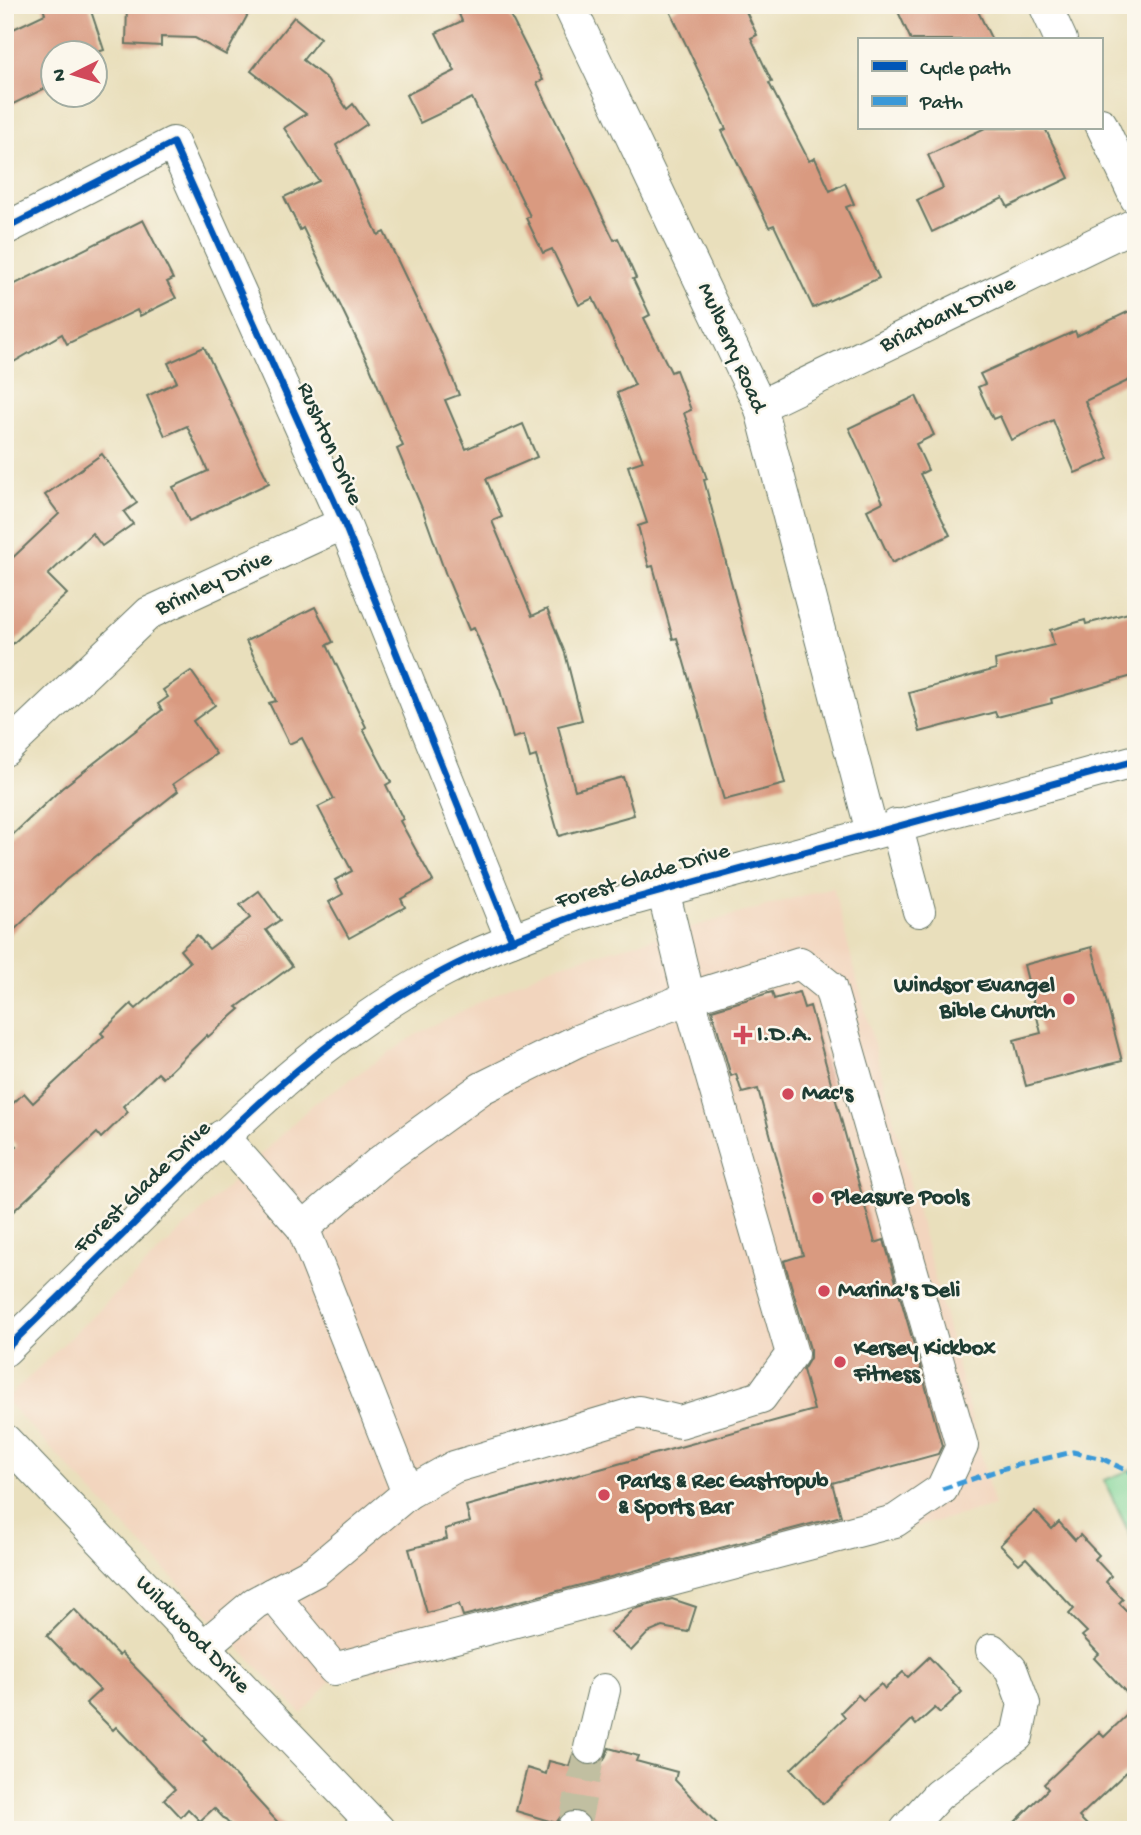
<svg xmlns="http://www.w3.org/2000/svg" width="1141" height="1835" viewBox="0 0 1141 1835" font-family="'Gochi Hand',sans-serif">
  <style>
    .built { fill: #f2d5be }
    .green { fill: #80d598; stroke: #508966; stroke-width: 2 }
    .building { fill: #d99a80 }
    .lines { fill: none; stroke-linecap: round; stroke-linejoin: round }
    .minor-tunnel { stroke: #c1bfa1; stroke-width: 32; stroke-dasharray: 32 16; stroke-linecap: butt }
    .minor-casing { stroke: #667664; stroke-width: 34 }
    .minor { stroke: #fff; stroke-width: 32 }
    .quiet { stroke: #3a99d8; stroke-width: 5; stroke-dasharray: 10 5; stroke-linecap: butt }
    .cycleway-casing { stroke: #fbf7ec; stroke-width: 11 }
    .cycleway { stroke: #0057b8; stroke-width: 7 }
    .poi-dot { fill: #d1495b; stroke: #fbf7ec; stroke-width: 2.5 }
    .labels { text-anchor: middle; dominant-baseline: central; stroke-width: 5; stroke-linejoin: round; paint-order: stroke }
    .street-label { font-size: 23px; fill: #1f3d34; stroke: #fbf7ec }
    .poi-label { font-size: 23px; font-weight: bold; fill: #1f3d34; stroke: #fbf7ec; text-anchor: start }
  </style>
  <rect width="100%" height="100%" fill="#fbf7ec"/>
  <filter id="ink" filterUnits="userSpaceOnUse"><feTurbulence type="fractalNoise" baseFrequency=".0143" numOctaves="2"/><feDisplacementMap in="SourceGraphic" scale="14" xChannelSelector="R" yChannelSelector="G"/><feConvolveMatrix kernelMatrix="1 2 1 2 8 2 1 2 1" color-interpolation-filters="sRGB"/></filter>
  <filter id="wash" filterUnits="userSpaceOnUse"><feTurbulence type="fractalNoise" baseFrequency=".00686" numOctaves="4" result="noise"/><feDisplacementMap in="SourceGraphic" scale="28" xChannelSelector="R" yChannelSelector="G"/><feGaussianBlur stdDeviation="1.57" result="paint"/><feColorMatrix in="noise" values="0 0 0 0 0 0 0 0 0 0 0 0 0 0 0 0 0 1.4 0 .05"/><feComposite in="paint" operator="in"/></filter>
  <g filter="url(#wash)">
    <rect width="100%" height="100%" fill="#e9dfbc"/>
    <!-- built -->
    <path class="built" d="M833,887l161,619 -664,176 -28,32 -297,-314 307,-295 108,-73 128,-64z"/>
    <!-- green -->
    <path class="green" d="M1136,1468v80l-32,-68z"/>
    <g id="blocks">
      <!-- building -->
      <g class="building">
        <path d="M42,5h47l15,45 -10,3 -42,-1v33l-47,23v-75l40,-19z"/>
        <path d="M127,5l81,2 45,-2 -27,50 -31,-17 -34,-1v9l-35,-2z"/>
        <path d="M455,5h50l38,75 -6,3 77,157 4,-2 18,40 -3,1 17,36 -6,3 27,54 5,-2 15,40 -7,3 23,66 -3,1 81,304 -61,16 -47,-162 -4,1 -20,-73 -4,1 -11,-41 9,-3 -19,-57 15,-5 -26,-68 18,-8 -42,-87 -14,7 -27,-56 -9,4 -17,-35 4,-2 -58,-118 -52,25 -14,-28 49,-24 -19,-38 26,-12z"/>
        <path d="M683,5h60l14,30 -6,3 21,44 -3,1 40,78 6,-3 15,33 15,-8 9,21 -8,3 33,71 -66,30 -39,-83 -5,2 -47,-96 4,-2 -56,-118z"/>
        <path d="M895,5h80l17,35h-81z"/>
        <path d="M294,17l26,21 -17,22 24,19 20,30 6,-5 14,20 -31,21 42,90 6,-3 60,125 15,38 -14,5 21,49 57,-25 14,33 -51,22 16,38 -10,4 40,95 15,-7 18,44 17,67 -24,6 17,64 48,-13 11,38 -75,21 -23,-80 -6,2 -6,-23 -11,3 -13,-48 -26,-62 -5,2 -23,-55 -24,-67 -25,-59 6,-3 -33,-79 -67,-139 -3,2 -16,-33 35,-16 -35,-53 22,-14 -55,-43z"/>
        <path d="M985,128h60l24,50 -61,29 -5,-9 -71,34 -15,-32 26,-12 -15,-33z"/>
        <path d="M143,220l30,59 -6,3 9,16 -36,18 -3,-6 -70,34 -5,-10 -57,33v-78z"/>
        <path d="M1136,308v69l-51,24 24,58 -34,14 -22,-53 -42,20 -11,-24 -7,3 -15,-32 7,-3 -5,-10 95,-43 2,5z"/>
        <path d="M204,347l65,136 -80,38 -16,-34 35,-16 -21,-45 -22,10 -18,-40 30,-14 -9,-19z"/>
        <path d="M916,396l18,39 -18,9 12,26 -8,4 30,61 -58,28 -25,-53 16,-8 -34,-74z"/>
        <path d="M102,454l35,49 -13,9 9,12 -31,22 -10,-13 -44,42 19,19 -62,57v-86l54,-51 -14,-19z"/>
        <path d="M315,607l18,35 -6,3 39,82 -3,2 28,53 -5,3 17,34 -3,2 33,60 -32,18 4,8 -56,31 -20,-36 14,-8 -8,-14 17,-9 -34,-64 16,-8 -32,-61 -13,6 -20,-41 7,-2 -30,-60z"/>
        <path d="M1136,611v64l-85,24 1,4 -55,14 -2,-5 -75,20 -11,-39 87,-24 -1,-9 59,-15 -4,-15 35,-10 1,4z"/>
        <path d="M191,671l24,34 -22,16 23,33 -43,30 5,7 -112,89 -61,59v-97l57,-54 100,-78 -4,-6 10,-7 -5,-7z"/>
        <path d="M259,891l21,29 -14,10 26,36 -55,41 3,2 -32,28 -1,-2 -44,43 -5,-5 -35,33 5,6 -27,26 -4,-5 -92,86v-61l12,-12 -12,-12v-23l19,-18 9,10 71,-67 -3,-3 30,-29 5,5 54,-47 -10,-12 17,-15 12,14 41,-31 -10,-13z"/>
        <path d="M1092,947l30,114 -96,25 -12,-46 27,-7 -17,-68z"/>
        <path d="M772,992l2,7 25,-7 5,16 6,-2 65,237 9,-3 34,119 24,87 -4,8 -106,29 9,33 -378,100 -4,-12 -32,9 -18,-64 38,-10 -2,-10 25,-7 -4,-16 348,-96 -11,-40 7,-12v-9l-26,-88 19,-6 -45,-166 -16,4 -6,-19 -5,2 -19,-66z"/>
        <path d="M1035,1511l17,18 7,-7 16,18 5,-5 19,20 -4,4 16,17 -5,6 17,17 -4,4 17,18v82l-42,-45 5,-4 -17,-18 5,-4 -18,-18 5,-5 -48,-51 -7,6 -19,-19z"/>
        <path d="M672,1599l24,8 -8,25 -26,-5 -14,6 -17,18 -21,-18 24,-24z"/>
        <path d="M74,1609l45,47 2,-3 85,86 -3,2 82,89h-50l-21,-22 -14,13 -12,-12 -7,8 -17,-18 11,-10 -59,-62 -3,3 -27,-27 14,-13 -53,-54z"/>
        <path d="M929,1657l33,35 -22,21 -5,-5 -19,17 -4,-5 -89,84 -32,-35 54,-52 -4,-5 17,-17 5,5 18,-16 4,5 18,-17 5,5z"/>
        <path d="M1136,1706v57l-57,54 13,13h-85l41,-41 -4,-5 55,-52 5,5z"/>
        <path d="M609,1748l29,8 -2,5 41,11 -2,8 48,50h-131l-2,-12 -8,-7 -10,-1 -8,2 -8,11 -40,-12 11,-43 19,6 3,-13 20,5 4,-12 5,8 7,4h10l9,-6z"/>
      </g>
    </g>
  </g>
  <g filter="url(#ink)">
    <use href="#blocks" fill-opacity="0" stroke="#667664" stroke-width="2"/>
    <g class="lines">
      <!-- minor-tunnel -->
      <path class="minor-tunnel" d="M574,1828l16,-80"/>
      <defs>
        <g id="minor">
          <path d="M569,5l191,401 112,426"/>
          <path d="M1045,5l16,35"/>
          <path d="M1101,124l35,74"/>
          <path d="M5,229l168,-86 171,380 168,417"/>
          <path d="M760,406l376,-182"/>
          <path d="M5,750l144,-137 195,-90"/>
          <path d="M896,825l23,86"/>
          <path d="M222,1136l81,92 105,265"/>
          <path d="M5,1350c53,-52 106,-104 159,-156 85,-84 174,-169 281,-224 44,-23 91,-39 137,-57l554,-152"/>
          <path d="M5,1440l374,390"/>
          <path d="M272,1594l62,75 561,-148 47,-32 20,-43 -132,-459 -30,-24 -111,35 -112,43 -95,47 -101,73 -78,67"/>
          <path d="M204,1646l51,-43 60,-32 93,-78 46,-26 185,-55 41,10 81,-25 31,-43 -103,-356 -26,-108"/>
          <path d="M590,1748l14,-58"/>
          <path d="M573,1830l1,-2"/>
          <path d="M906,1830l32,-35 79,-59 7,-32 -13,-35 -19,-19"/>
        </g>
      </defs>
      <!-- minor casing -->
      <use href="#minor" class="minor-casing"/>
      <!-- minor -->
      <use href="#minor" class="minor"/>
      <!-- quiet -->
      <path class="quiet" d="M942,1489l63,-21 68,-16 30,7 33,16"/>
      <defs>
        <g id="cycleway">
          <path d="M5,229l168,-86 171,380 168,417"/>
          <path d="M5,1350c53,-52 106,-104 159,-156 85,-84 174,-169 281,-224 44,-23 91,-39 137,-57l554,-152"/>
        </g>
      </defs>
      <!-- cycleway casing -->
      <use href="#cycleway" class="cycleway-casing"/>
      <!-- cycleway -->
      <use href="#cycleway" class="cycleway"/>
    </g>
  </g>
  <!-- markers -->
  <g class="poi-dot">
    <circle cx="1069" cy="999" r="7"/>
    <path d="M739.5 1024.5h7v7h7v7h-7v7h-7v-7h-7v-7h7z"/>
    <circle cx="788" cy="1094" r="7"/>
    <circle cx="818" cy="1198" r="7"/>
    <circle cx="824" cy="1291" r="7"/>
    <circle cx="840" cy="1362" r="7"/>
    <circle cx="604" cy="1495" r="7"/>
  </g>
  <g class="labels">
    <!-- street labels -->
    <g class="street-label">
      <text transform="translate(948 315) rotate(-26)">Briarbank Drive</text>
      <text transform="translate(731 348) rotate(66)">Mulberry Road</text>
      <text transform="translate(329 444) rotate(66)">Rushton Drive</text>
      <text transform="translate(214 584) rotate(-25)">Brimley Drive</text>
      <text transform="translate(643 877) rotate(-17)">Forest Glade Drive</text>
      <text transform="translate(143 1188) rotate(-44)">Forest Glade Drive</text>
      <text transform="translate(192 1635) rotate(46)">Wildwood Drive</text>
    </g>
    <!-- poi labels -->
    <g class="poi-label">
      <text x="1055" y="986" text-anchor="end">Windsor Evangel<tspan x="1055" dy="26">Bible Church</tspan></text>
      <text x="757" y="1035">I.D.A.</text>
      <text x="802" y="1094">Mac's</text>
      <text x="832" y="1198">Pleasure Pools</text>
      <text x="838" y="1291">Marina's Deli</text>
      <text x="854" y="1349">Kersey Kickbox<tspan x="854" dy="26">Fitness</tspan></text>
      <text x="618" y="1482">Parks &amp; Rec Gastropub<tspan x="618" dy="26">&amp; Sports Bar</tspan></text>
    </g>
  </g>
  <!-- margin -->
  <rect width="1141" height="1835" fill="none" stroke="#fbf7ec" stroke-width="28"/>
  <!-- legend -->
  <rect x="858" y="38" width="245" height="91" fill="#fbf7ec" stroke="#a3ada2" stroke-width="2"/>
  <rect x="872" y="61" width="35" height="10" fill="#0057b8" stroke="#a3ada2" stroke-width="2"/>
  <text x="920" y="74" font-size="21" fill="#1f3d34">Cycle path</text>
  <rect x="872" y="96" width="35" height="10" fill="#3a99d8" stroke="#a3ada2" stroke-width="2"/>
  <text x="920" y="108" font-size="21" fill="#1f3d34">Path</text>
  <!-- north arrow -->
  <g transform="translate(74 74) rotate(265)"><circle r="33" fill="#fbf7ec" stroke="#a3ada2" stroke-width="2"/>
  <path d="M0-5L12 26L0 18L-12 26Z" fill="#d1495b"/>
  <text y="-10" font-size="19" font-weight="bold" text-anchor="middle" fill="#1f3d34">N</text>
  </g>
</svg>
